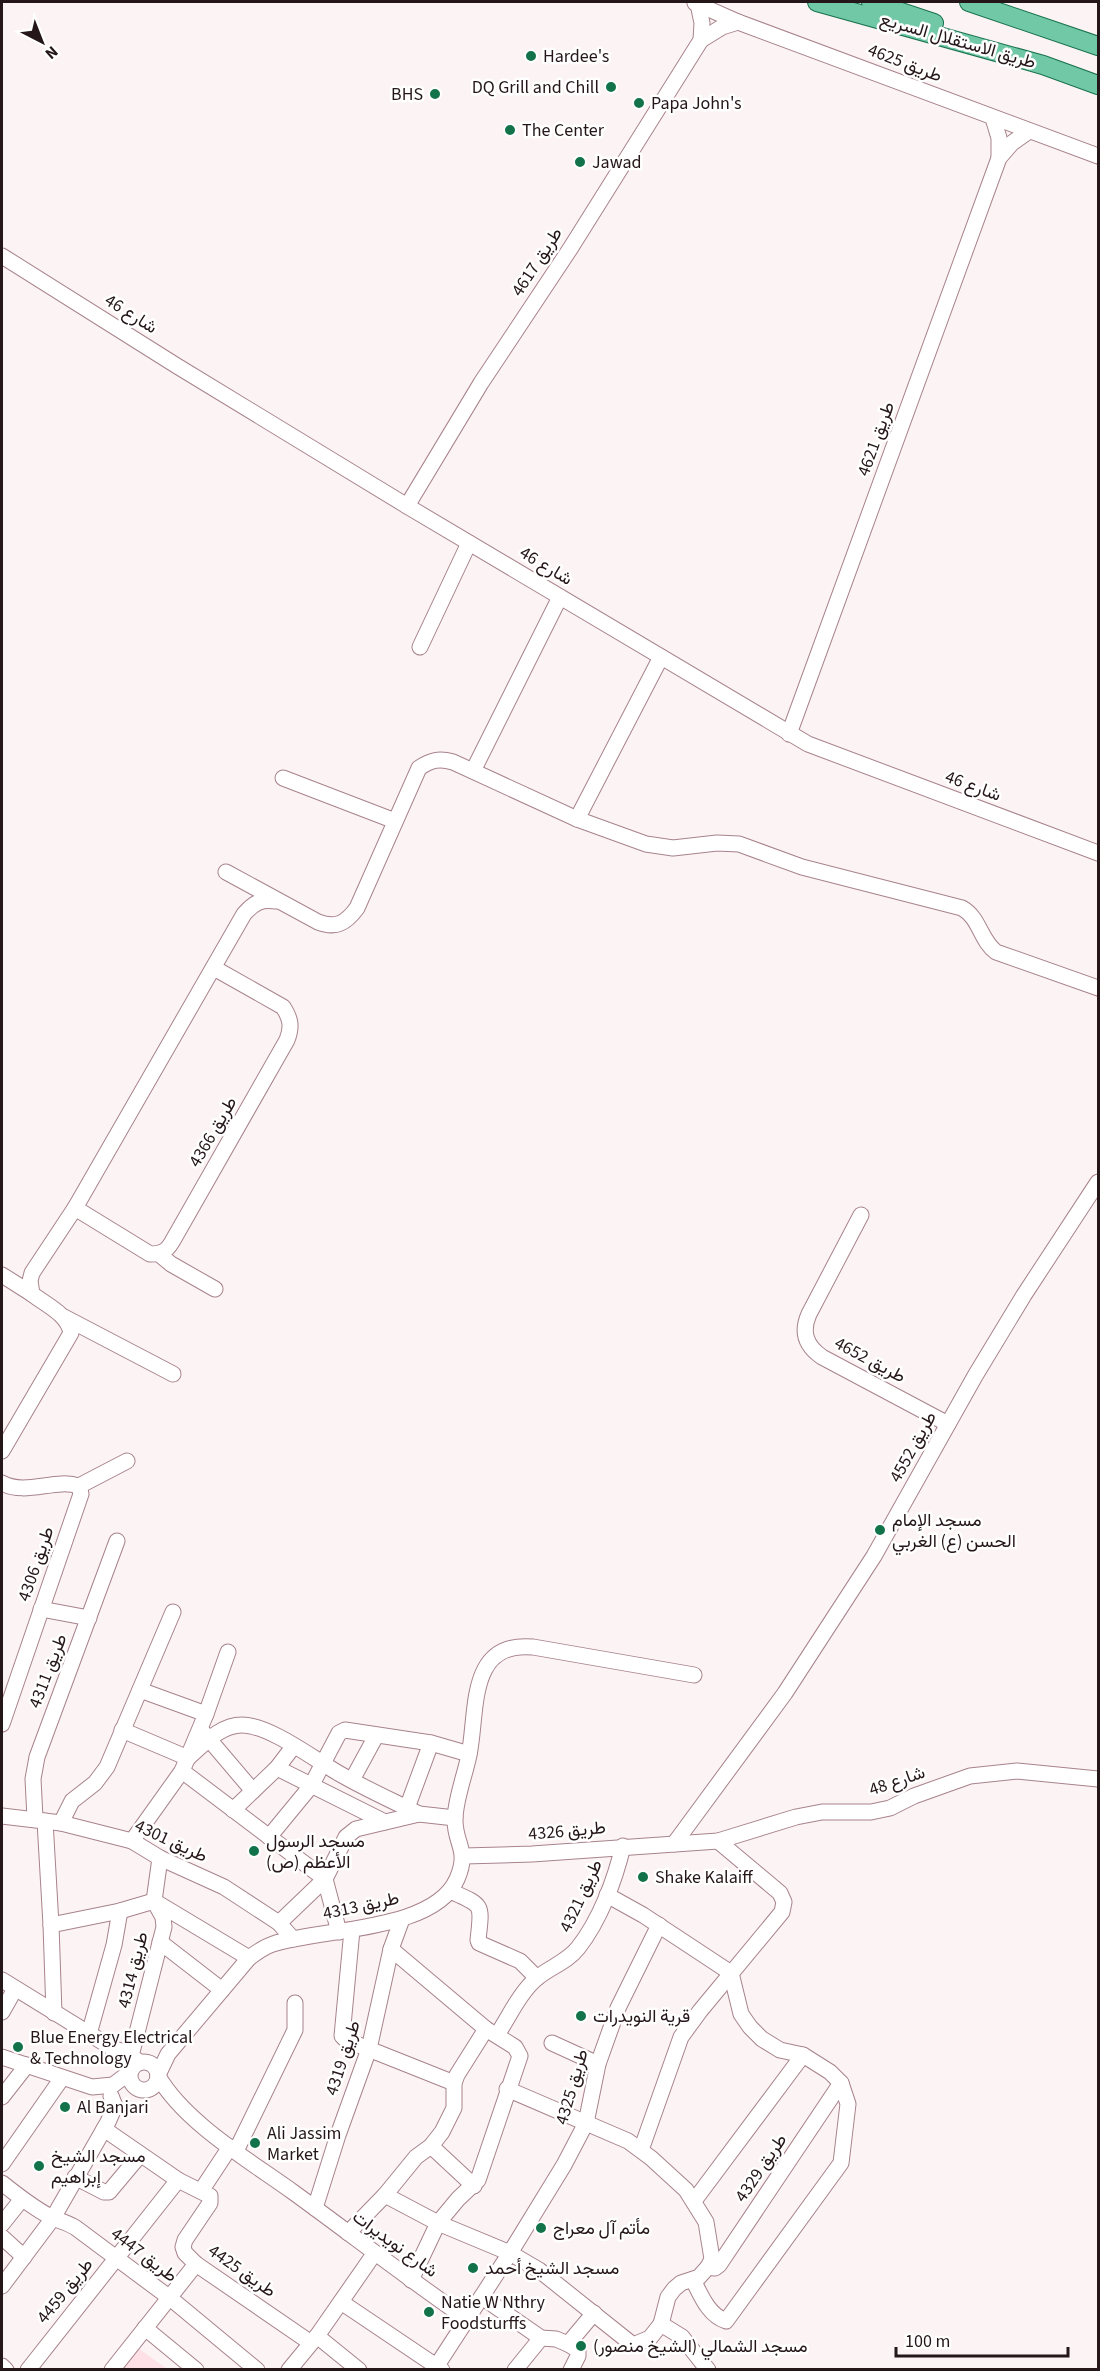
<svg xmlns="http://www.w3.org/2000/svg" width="1100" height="2371" viewBox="0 0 1100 2371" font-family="'Source Sans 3',Vazirmatn,sans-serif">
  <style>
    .built { fill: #fee0e6 }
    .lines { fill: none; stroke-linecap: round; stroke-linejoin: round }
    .minor-casing { stroke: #a8838c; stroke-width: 17 }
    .major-casing { stroke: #19724e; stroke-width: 20 }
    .minor { stroke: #fff; stroke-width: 15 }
    .major { stroke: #71c8a6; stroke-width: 18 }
    .poi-dot { fill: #12734a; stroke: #fff; stroke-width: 2 }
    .labels { text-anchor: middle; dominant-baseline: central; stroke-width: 5; stroke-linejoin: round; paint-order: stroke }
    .street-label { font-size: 18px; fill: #241619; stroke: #fff }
    .poi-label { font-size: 18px; fill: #241619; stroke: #fff; text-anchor: start }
  </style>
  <rect width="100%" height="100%" fill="#fbf3f4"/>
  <!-- built -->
  <path class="built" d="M138,2348l29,21 -47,1z"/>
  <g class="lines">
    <defs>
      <g id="minor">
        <path d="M695,3l43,19 360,134"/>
        <path d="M701,40l21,-13 16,-5"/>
        <path d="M993,118l6,20v20"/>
        <path d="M2,256l175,110 230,140 401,238 290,109"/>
        <path d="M407,506l74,-123 89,-134 131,-209 1,-17 -4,-19"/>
        <path d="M420,647l49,-104"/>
        <path d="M789,734l210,-576 13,-15 17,-12"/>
        <path d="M473,771l87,-174"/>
        <path d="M283,778l112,43"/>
        <path d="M577,819l84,-162"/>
        <path d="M226,872l92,50c18,7 28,1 39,-14l62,-140c12,-8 20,-10 34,-6l124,57 69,25 27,4 44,-5 22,1 63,23 160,41c18,10 18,32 34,44l102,36"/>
        <path d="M75,1208l75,46c11,0 16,-2 22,-12l115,-202c5,-13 4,-21 -4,-33l-69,-39"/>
        <path d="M861,1215l-52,99c-8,18 -3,32 13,43l126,67"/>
        <path d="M159,1254l12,10 44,25"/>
        <path d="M2,1275l30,19"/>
        <path d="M64,1317l109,57"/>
        <path d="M2,1451l69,-118c-3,-19 -25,-28 -39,-39l-2,-13 2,-8 43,-65 169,-294c10,-11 16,-15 32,-13"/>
        <path d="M2,1483c24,13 53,-5 77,3l48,-25"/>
        <path d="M41,1609l48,9"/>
        <path d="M140,1690l66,24"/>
        <path d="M2,1724l79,-230 -2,-8"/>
        <path d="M122,1730l66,28c16,-14 32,-33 54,-33 28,0 73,35 98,49 26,15 53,27 79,40"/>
        <path d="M202,1731l51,60"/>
        <path d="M277,1768l108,54"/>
        <path d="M182,1771l143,108 -46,44"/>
        <path d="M352,1780l24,-44"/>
        <path d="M407,1808l24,-65"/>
        <path d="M233,1810l44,-42 16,-21"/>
        <path d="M2,1816l59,7 71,18 28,17 64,29 55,36 14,16"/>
        <path d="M35,1818l-2,-39 4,-22 80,-216"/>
        <path d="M45,1821l6,104 3,88"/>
        <path d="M61,1823l11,-22 23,-18 12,-16 66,-155"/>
        <path d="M269,1837l42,-51 28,-53 6,-3 86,13 38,11"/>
        <path d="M132,1841l50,-70 24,-57 22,-62"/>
        <path d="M674,1844l111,-151 89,-137 101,-180 49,-81 74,-113"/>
        <path d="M464,1856l68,-2 186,-13 78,-24 26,-5h49l19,-4 24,-12 56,-20 47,-5 81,8"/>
        <path d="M450,1891c34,15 32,12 28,49l1,3 41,18 17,17"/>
        <path d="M607,1895l36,20 88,58"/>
        <path d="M51,1925l69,-14 34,-10 95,57"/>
        <path d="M352,1930l-10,106 4,4 108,43"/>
        <path d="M339,1932l-14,-53 21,-42 10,-8 63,-15 36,4"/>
        <path d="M160,1942l62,48"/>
        <path d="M391,1949l95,80 29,18 5,9 -42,124 -20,19 -20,24 -27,57"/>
        <path d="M2,1980l112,69 11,3 13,9"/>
        <path d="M2,2012l13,-23"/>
        <path d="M89,2034l25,-89 6,-34"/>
        <path d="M497,2035c12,-18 23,-43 40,-57 13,-11 30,-16 41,-30 22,-28 37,-68 45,-102"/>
        <path d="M552,2043l46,21"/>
        <path d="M131,2056l33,-129 -1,-10 -9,-16 6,-43"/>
        <path d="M2,2057l90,30 21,-2 16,-12"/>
        <circle cx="144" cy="2076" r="14"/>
        <path d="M158,2075l10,-21 81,-96c8,-6 15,-11 24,-14 47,-16 161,-12 184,-65 13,-30 -3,-35 -2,-61 1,-21 10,-43 14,-63 9,-44 -2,-114 64,-108l161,28"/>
        <path d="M158,2076c26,46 92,85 135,116 58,42 114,86 174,127"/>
        <path d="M2,2097l25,-32"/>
        <path d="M104,2129l74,51 32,16v7l-25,37 -2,7 2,6 11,11 115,79"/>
        <path d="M431,2146l43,40"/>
        <path d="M641,2150l40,-113 19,-26 82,-99 2,-10 -4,-9 -62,-52"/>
        <path d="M236,2151l59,-121v-27"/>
        <path d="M2,2164l60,-86"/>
        <path d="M75,2177l29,15h5l31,-37"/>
        <path d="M2,2183c15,12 30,24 47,33 9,5 18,6 27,12l94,70 87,72"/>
        <path d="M201,2191l29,-44"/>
        <path d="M385,2195l53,28 72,30 29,17 94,75 17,-7 11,-14 7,-27 6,-8 7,-6 18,-6 9,-10 4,-8 -6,-37 -20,-32 -35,-32 -23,-17 -121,-52"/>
        <path d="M694,2201l109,-146"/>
        <path d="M315,2208l23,-73 31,-86 22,-100 11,-30"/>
        <path d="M2,2224l20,-25"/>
        <path d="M348,2233l37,-38 31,-38 15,-11 11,-14 12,-24v-25l3,-8 29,-46"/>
        <path d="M2,2237l22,20"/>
        <path d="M708,2267l7,1 4,-3 122,-182"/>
        <path d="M693,2280c8,15 15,35 33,41l115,-158 7,-59 -7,-21 -11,-11 -27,-17 -23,-5 -18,-11 -12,-12 -9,-13 -10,-41"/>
        <path d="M2,2286l51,-68 55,-96 7,-16 -4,-10"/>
        <path d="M482,2297l59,41 15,1 12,5"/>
        <path d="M341,2302l101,68"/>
        <path d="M661,2324l21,13 26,33"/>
        <path d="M145,2328l51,42"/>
        <path d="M317,2336l42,34"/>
        <path d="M2,2366l4,4"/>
        <path d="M28,2370l150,-190"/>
        <path d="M112,2370l84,-106"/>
        <path d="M289,2370l28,-34 57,-82"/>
        <path d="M434,2370l76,-117 54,-88 22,-42 12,-59 20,-56 41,-83"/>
        <path d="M515,2370l26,-32"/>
        <path d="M571,2370l7,-14v-6l-10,-6 26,-31"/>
      </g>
      <g id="major">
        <path d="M817,2l226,63 55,20"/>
        <path d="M871,2l63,21"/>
        <path d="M969,2l129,44"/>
      </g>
    </defs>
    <!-- minor casing -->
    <use href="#minor" class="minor-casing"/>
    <!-- major casing -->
    <use href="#major" class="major-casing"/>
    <!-- minor -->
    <use href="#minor" class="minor"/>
    <!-- major -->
    <use href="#major" class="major"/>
  </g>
  <!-- markers -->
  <g class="poi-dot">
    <circle cx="531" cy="56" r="6"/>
    <circle cx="611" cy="87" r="6"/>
    <circle cx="435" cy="94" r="6"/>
    <circle cx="639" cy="103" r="6"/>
    <circle cx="510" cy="130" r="6"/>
    <circle cx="580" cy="162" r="6"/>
    <circle cx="880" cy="1530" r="6"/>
    <circle cx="254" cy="1851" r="6"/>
    <circle cx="643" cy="1877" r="6"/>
    <circle cx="581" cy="2016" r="6"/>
    <circle cx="18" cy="2047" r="6"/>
    <circle cx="65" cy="2107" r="6"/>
    <circle cx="255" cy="2143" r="6"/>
    <circle cx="39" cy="2166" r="6"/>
    <circle cx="541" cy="2228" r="6"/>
    <circle cx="473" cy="2268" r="6"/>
    <circle cx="429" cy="2312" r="6"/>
    <circle cx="581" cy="2346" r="6"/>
  </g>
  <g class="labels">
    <!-- street labels -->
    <g class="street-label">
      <text transform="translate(958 41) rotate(16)">طريق الاستقلال السريع</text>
      <text transform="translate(905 63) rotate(21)">طريق 4625</text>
      <text transform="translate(537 262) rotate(-57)">طريق 4617</text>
      <text transform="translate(131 314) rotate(32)">شارع 46</text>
      <text transform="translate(876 439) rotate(-70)">طريق 4621</text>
      <text transform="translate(546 566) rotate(31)">شارع 46</text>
      <text transform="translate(973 786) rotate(20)">شارع 46</text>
      <text transform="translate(213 1132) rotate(-60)">طريق 4366</text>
      <text transform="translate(870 1360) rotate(28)">طريق 4652</text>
      <text transform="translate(913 1447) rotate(-61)">طريق 4552</text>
      <text transform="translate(36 1564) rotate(-71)">طريق 4306</text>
      <text transform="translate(48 1671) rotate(-69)">طريق 4311</text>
      <text transform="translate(897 1781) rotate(-19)">شارع 48</text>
      <text transform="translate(567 1831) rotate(-5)">طريق 4326</text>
      <text transform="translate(171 1841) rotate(25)">طريق 4301</text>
      <text transform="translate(581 1896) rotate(-65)">طريق 4321</text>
      <text transform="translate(361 1906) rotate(-12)">طريق 4313</text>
      <text transform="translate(133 1970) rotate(-76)">طريق 4314</text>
      <text transform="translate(343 2058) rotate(-72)">طريق 4319</text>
      <text transform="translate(572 2087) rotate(-74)">طريق 4325</text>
      <text transform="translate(761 2168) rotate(-56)">طريق 4329</text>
      <text transform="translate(395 2244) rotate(36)">شارع نويديرات</text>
      <text transform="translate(144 2255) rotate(37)">طريق 4447</text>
      <text transform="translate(242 2271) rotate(35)">طريق 4425</text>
      <text transform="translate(65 2291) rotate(-51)">طريق 4459</text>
    </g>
    <!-- poi labels -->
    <g class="poi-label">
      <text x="543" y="56">Hardee's</text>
      <text x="599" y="87" text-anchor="end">DQ Grill and Chill</text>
      <text x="423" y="94" text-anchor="end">BHS</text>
      <text x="651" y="103">Papa John's</text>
      <text x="522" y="130">The Center</text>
      <text x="592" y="162">Jawad</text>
      <text x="892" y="1520">مسجد الإمام<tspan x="892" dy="21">الحسن (ع) الغربي</tspan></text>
      <text x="266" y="1841">مسجد الرسول<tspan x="266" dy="21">الأعظم (ص)</tspan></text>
      <text x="655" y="1877">Shake Kalaiff</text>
      <text x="593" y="2016">قرية النويدرات</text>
      <text x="30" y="2037">Blue Energy Electrical<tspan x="30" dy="21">&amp; Technology</tspan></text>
      <text x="77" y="2107">Al Banjari</text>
      <text x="267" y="2133">Ali Jassim<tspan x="267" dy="21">Market</tspan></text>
      <text x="51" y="2156">مسجد الشيخ<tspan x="51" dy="21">إبراهيم</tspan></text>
      <text x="553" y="2228">مأتم آل معراج</text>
      <text x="485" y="2268">مسجد الشيخ أحمد</text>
      <text x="441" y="2302">Natie W Nthry<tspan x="441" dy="21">Foodsturffs</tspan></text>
      <text x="593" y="2346">مسجد الشمالي (الشيخ منصور)</text>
    </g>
  </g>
  <!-- border -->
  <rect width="1100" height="2371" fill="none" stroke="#241619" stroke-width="6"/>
  <!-- north arrow -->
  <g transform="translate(42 42) rotate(138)" stroke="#ffffff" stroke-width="4.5" paint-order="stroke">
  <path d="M0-4.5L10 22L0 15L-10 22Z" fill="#241619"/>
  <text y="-9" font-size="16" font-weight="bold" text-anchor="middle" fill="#241619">N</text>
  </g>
  <!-- scale -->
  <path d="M896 2347v9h172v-9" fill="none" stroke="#241619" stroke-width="3"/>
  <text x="905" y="2347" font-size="18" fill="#241619" stroke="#ffffff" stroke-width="4.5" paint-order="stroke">100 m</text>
</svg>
